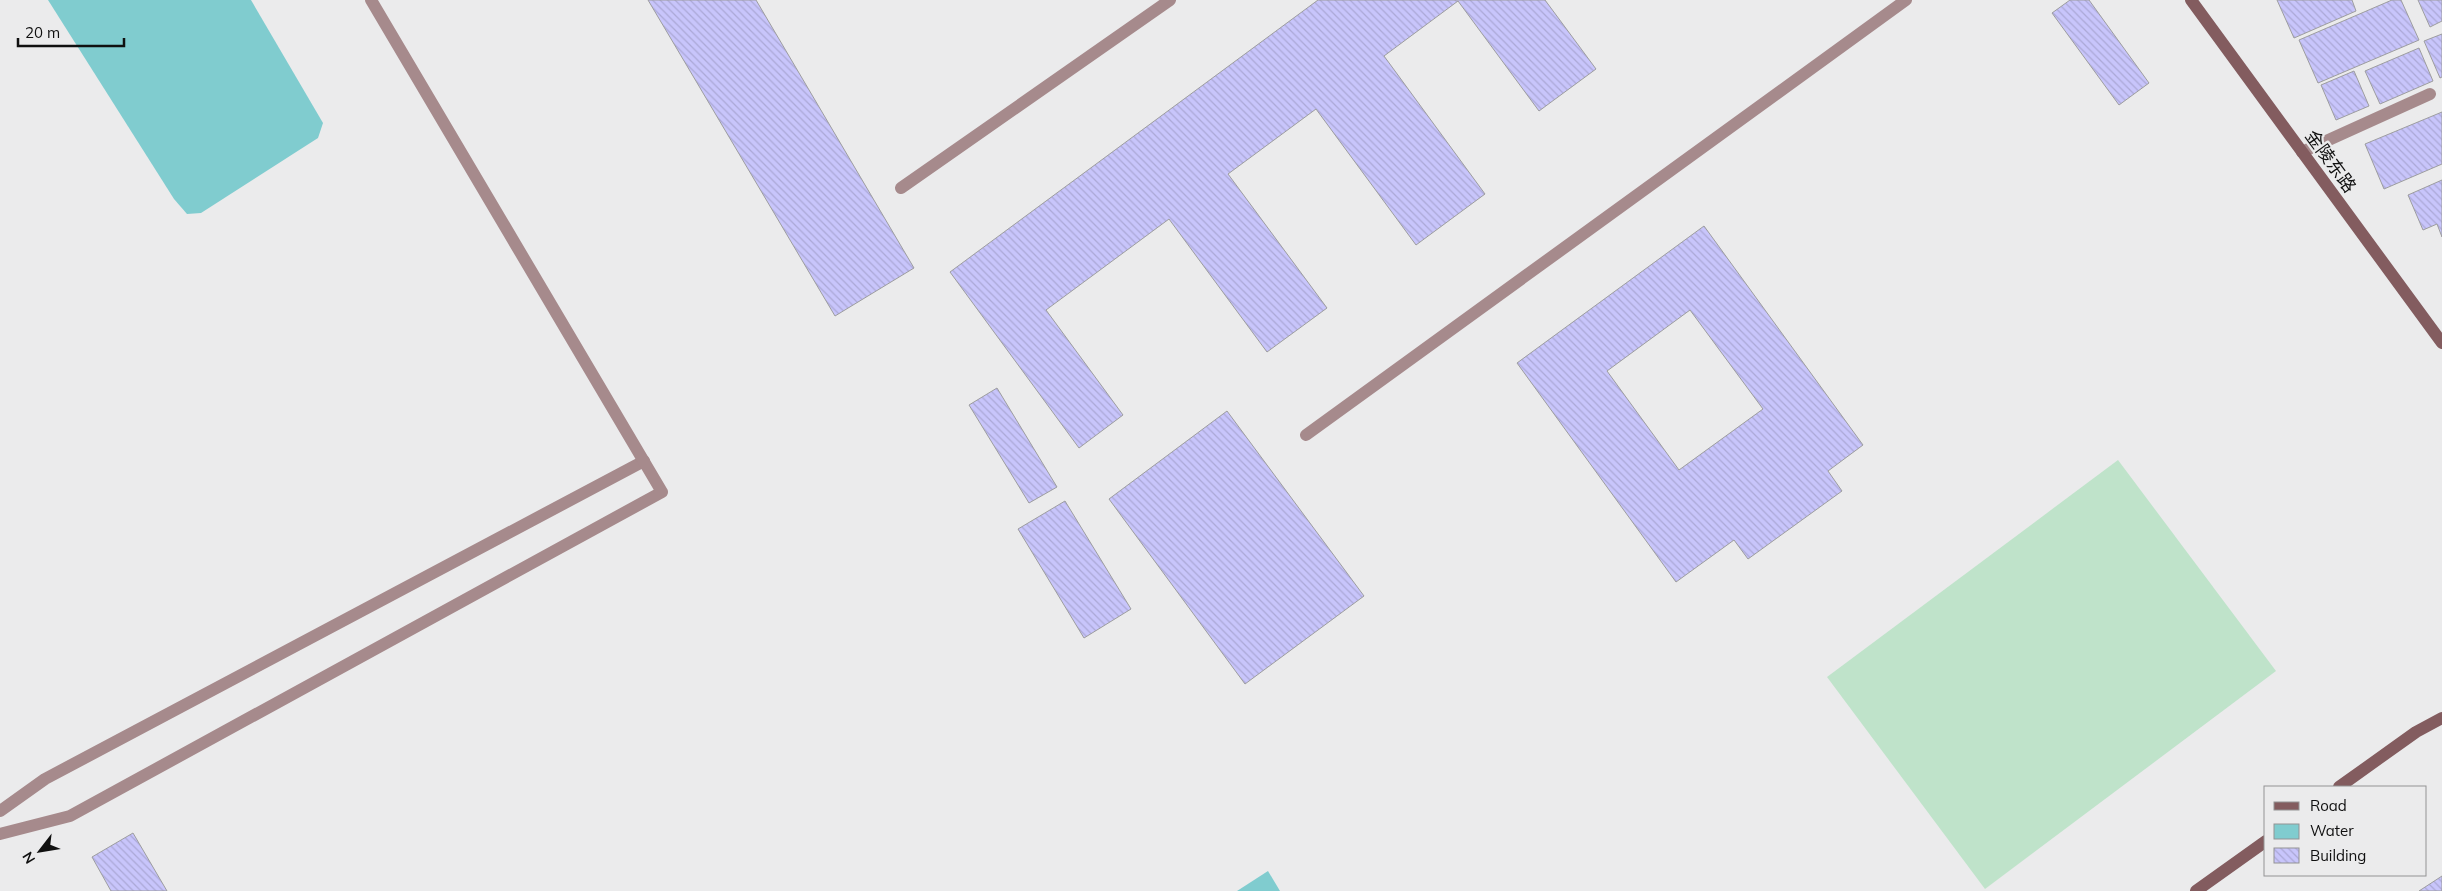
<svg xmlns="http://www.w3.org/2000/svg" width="2442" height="891" viewBox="0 0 2442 891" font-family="Mulish,'Noto Sans SC',sans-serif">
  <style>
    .grass { fill: #bfe3ca }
    .water { fill: #80cccf }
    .building { fill: url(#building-back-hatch); stroke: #9d9d9f; fill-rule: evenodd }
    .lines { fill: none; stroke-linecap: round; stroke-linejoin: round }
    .lane { stroke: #a68a8c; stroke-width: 12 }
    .street { stroke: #a68a8c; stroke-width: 12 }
    .secondary { stroke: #835c5f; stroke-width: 12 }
    .labels { text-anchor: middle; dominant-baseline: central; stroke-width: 4.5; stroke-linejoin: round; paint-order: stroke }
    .street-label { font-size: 18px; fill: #101010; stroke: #ebebec }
  </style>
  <defs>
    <pattern id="building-back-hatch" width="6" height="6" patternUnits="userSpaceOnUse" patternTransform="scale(1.25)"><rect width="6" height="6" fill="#c8c5fb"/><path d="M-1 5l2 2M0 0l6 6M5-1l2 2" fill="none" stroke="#aba8d6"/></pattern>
  </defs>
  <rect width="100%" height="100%" fill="#ebebec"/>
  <!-- grass -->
  <path class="grass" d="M2118,460l158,211 -291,218 -158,-212z"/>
  <!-- water -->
  <g class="water">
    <path d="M48,0h203l72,123 -5,15 -117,75 -14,1 -13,-15z"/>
    <path d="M1268,871l12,20h-43z"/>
  </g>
  <!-- building -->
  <g class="building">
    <path d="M648,0h108l158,268 -79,48z"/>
    <path d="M1318,0h227l51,69 -57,42 -81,-110 -74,55 101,138 -69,51 -100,-136 -88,65 99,134 -60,44 -98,-133 -123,91 77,105 -44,33 -129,-176z"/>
    <path d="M2070,0h19l60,83 -30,22 -67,-92z"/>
    <path d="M2277,0h75l4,11 -62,27z"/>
    <path d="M2392,0h9l18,40 -101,43 -19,-43z"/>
    <path d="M2418,0h24v21l-12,6z"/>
    <path d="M2442,34v43l-2,1 -16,-37z"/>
    <path d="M2419,48l14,33 -53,23 -15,-33z"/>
    <path d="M2354,71l15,35 -33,14 -15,-35z"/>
    <path d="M2442,112v52l-58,25 -19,-45z"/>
    <path d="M2442,180v57l-5,-13 -14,6 -15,-35z"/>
    <path d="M1704,226l159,219 -35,26 14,20 -94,68 -14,-19 -58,42 -159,-219zM1690,310l73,99 -84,61 -72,-99z"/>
    <path d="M997,388l60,99 -28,16 -60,-98z"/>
    <path d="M1227,411l137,185 -119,88 -136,-185z"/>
    <path d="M1065,501l66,108 -47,29 -66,-109z"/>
    <path d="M133,833l34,58h-56l-19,-34z"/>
    <path d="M2442,876v15h-23z"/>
  </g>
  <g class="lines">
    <!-- lane -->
    <g class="lane">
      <path d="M2302,152l128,-58"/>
      <path d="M1306,435l600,-435"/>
      <path d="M0,811l45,-32 599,-318"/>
      <path d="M0,834l70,-18 592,-324 -291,-492"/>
    </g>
    <!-- street -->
    <path class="street" d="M901,188l269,-188"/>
    <!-- secondary -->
    <g class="secondary">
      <path d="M2191,0l251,343"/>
      <path d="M2339,787l77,-55 26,-14"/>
      <path d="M2196,891l70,-50"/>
    </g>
  </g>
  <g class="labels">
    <!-- street labels -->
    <g class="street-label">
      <text transform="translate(2331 161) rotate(54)">金陵东路</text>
    </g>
  </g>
  <!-- legend -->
  <rect x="2264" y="786" width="162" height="90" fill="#ebebec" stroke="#939394"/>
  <rect x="2274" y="802" width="25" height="8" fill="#835c5f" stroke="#939394"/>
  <text x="2310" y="811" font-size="15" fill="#101010">Road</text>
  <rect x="2274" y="824" width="25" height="15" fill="#80cccf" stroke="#939394"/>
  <text x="2310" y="836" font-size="15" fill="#101010">Water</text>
  <rect x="2274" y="848" width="25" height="15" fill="url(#building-back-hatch)" stroke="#939394"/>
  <text x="2310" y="861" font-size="15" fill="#101010">Building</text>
  <!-- north arrow -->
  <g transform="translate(40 851) rotate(239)" stroke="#ebebec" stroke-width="4" paint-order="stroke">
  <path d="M0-4L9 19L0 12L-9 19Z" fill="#101010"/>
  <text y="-8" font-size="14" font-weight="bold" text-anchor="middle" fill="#101010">N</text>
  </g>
  <!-- scale -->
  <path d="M18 38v8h106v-8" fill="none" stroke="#101010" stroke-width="2.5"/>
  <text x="25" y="38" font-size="15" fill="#101010" stroke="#ebebec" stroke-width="4" paint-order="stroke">20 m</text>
</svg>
